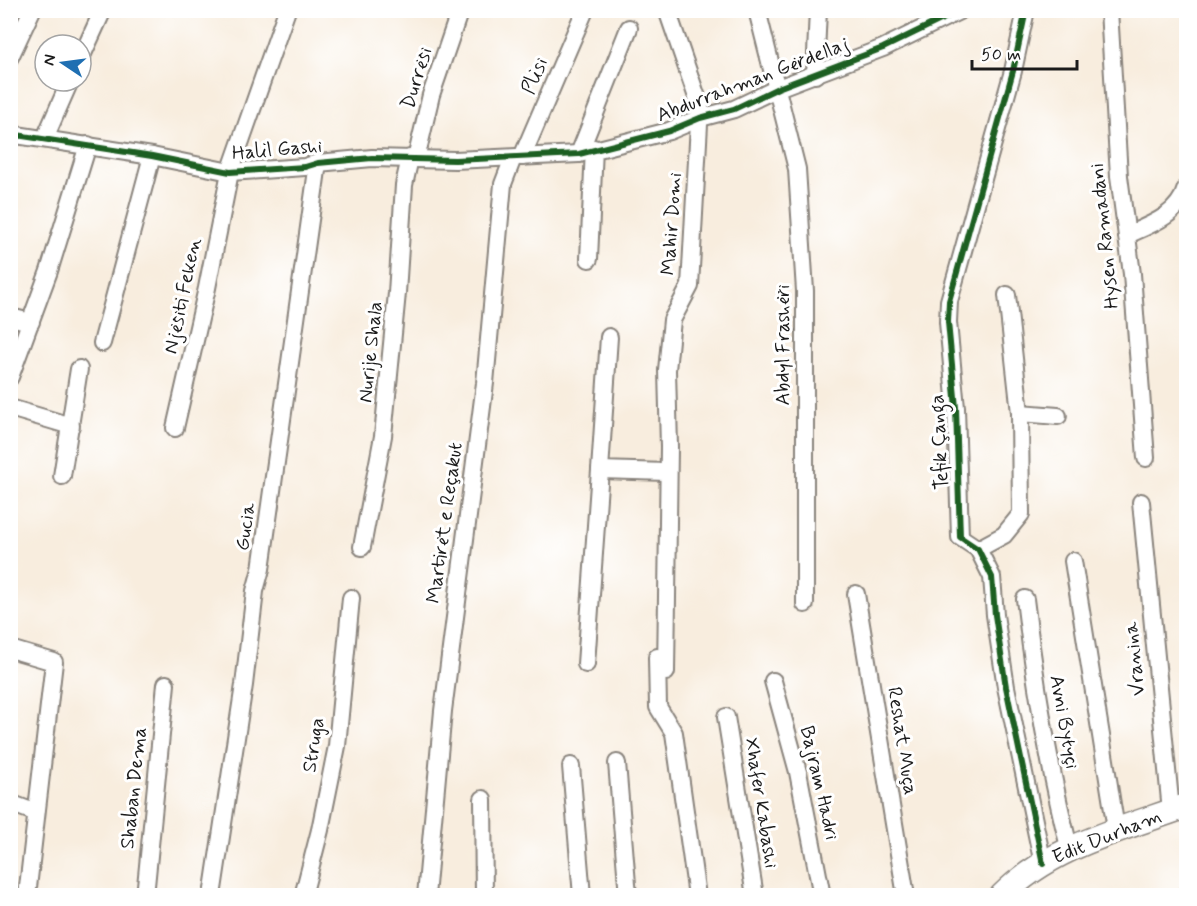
<svg xmlns="http://www.w3.org/2000/svg" width="1197" height="906" viewBox="0 0 1197 906" font-family="Mynerve,sans-serif">
  <style>
    .lines { fill: none; stroke-linecap: round; stroke-linejoin: round }
    .street-casing { stroke: #8a847d; stroke-width: 20 }
    .secondary-casing { stroke: #8a847d; stroke-width: 27 }
    .street { stroke: #fff; stroke-width: 16 }
    .secondary { stroke: #fff; stroke-width: 24 }
    .cycleway-casing { stroke: #fff; stroke-width: 10 }
    .cycleway { stroke: #1b5e20; stroke-width: 6 }
    .labels { text-anchor: middle; dominant-baseline: central; stroke-width: 6; stroke-linejoin: round; paint-order: stroke }
    .street-label { font-size: 20px; fill: #1c1c1c; stroke: #fff }
  </style>
  <rect width="100%" height="100%" fill="#fff"/>
  <filter id="ink" filterUnits="userSpaceOnUse"><feTurbulence type="fractalNoise" baseFrequency=".0167" numOctaves="2"/><feDisplacementMap in="SourceGraphic" scale="12" xChannelSelector="R" yChannelSelector="G"/><feConvolveMatrix kernelMatrix="1 2 1 2 8 2 1 2 1" color-interpolation-filters="sRGB"/></filter>
  <filter id="wash" filterUnits="userSpaceOnUse"><feTurbulence type="fractalNoise" baseFrequency=".008" numOctaves="4" result="noise"/><feDisplacementMap in="SourceGraphic" scale="24" xChannelSelector="R" yChannelSelector="G"/><feGaussianBlur stdDeviation="1.35" result="paint"/><feColorMatrix in="noise" values="0 0 0 0 0 0 0 0 0 0 0 0 0 0 0 0 0 1.4 0 .05"/><feComposite in="paint" operator="in"/></filter>
  <g filter="url(#wash)">
    <rect width="100%" height="100%" fill="#f8edde"/>
  </g>
  <g filter="url(#ink)">
    <g class="lines">
      <defs>
        <g id="street">
          <path d="M757,10l40,159 8,122v313"/>
          <path d="M1026,10l-13,61 -64,230 -1,21 8,86 4,129 18,12 14,28 3,38 11,72 37,177"/>
          <path d="M1109,10l10,166 13,98 14,184"/>
          <path d="M10,57l22,-47"/>
          <path d="M81,58l22,-48"/>
          <path d="M815,75l3,-65"/>
          <path d="M10,134l142,22 78,16 75,-5 13,-4 54,-5 83,2 124,-6 90,-23 31,-13 34,-9 44,-21 105,-40 78,-38"/>
          <path d="M45,138l25,-57"/>
          <path d="M579,154l50,-126"/>
          <path d="M522,157l63,-147"/>
          <path d="M416,159l15,-64 29,-85"/>
          <path d="M1127,235c23,-10 52,-20 59,-47"/>
          <path d="M589,259l5,-111"/>
          <path d="M10,317l21,5"/>
          <path d="M609,337l-9,133 67,2"/>
          <path d="M102,343l50,-187"/>
          <path d="M10,377l39,-106 39,-126"/>
          <path d="M10,408l61,18"/>
          <path d="M1020,413l38,3"/>
          <path d="M175,428l32,-140 23,-116 57,-162"/>
          <path d="M62,476l17,-107"/>
          <path d="M1141,502l30,309"/>
          <path d="M362,547l21,-111 14,-143 7,-108 6,-27"/>
          <path d="M978,549l26,-14 17,-21 -1,-101 -13,-118"/>
          <path d="M1073,561l43,268"/>
          <path d="M856,594l50,302"/>
          <path d="M1025,599c10,86 24,169 45,252"/>
          <path d="M10,649l44,13 -27,234"/>
          <path d="M657,657l1,50 16,26 23,163"/>
          <path d="M586,664l14,-194"/>
          <path d="M666,672l3,-225 -2,-77 5,-50 18,-34 10,-180 -33,-96"/>
          <path d="M773,681l25,91 24,124"/>
          <path d="M726,717l29,179"/>
          <path d="M617,763l11,133"/>
          <path d="M571,766l11,130"/>
          <path d="M483,799l1,97"/>
          <path d="M10,803l24,9"/>
          <path d="M145,896l21,-212"/>
          <path d="M212,896l32,-211 11,-94 6,-22 57,-406"/>
          <path d="M303,896l17,-66 17,-84 14,-148"/>
          <path d="M426,896l17,-185 42,-328 18,-199 10,-26"/>
          <path d="M1186,896v-1"/>
        </g>
        <path id="secondary" d="M1002,896c49,-50 121,-67 184,-90"/>
      </defs>
      <!-- street casing -->
      <use href="#street" class="street-casing"/>
      <!-- secondary casing -->
      <use href="#secondary" class="secondary-casing"/>
      <!-- street -->
      <use href="#street" class="street"/>
      <!-- secondary -->
      <use href="#secondary" class="secondary"/>
      <defs>
        <g id="cycleway">
          <path d="M1026,10l-13,61 -64,230 -1,21 8,86 4,129 18,12 14,28 3,38 11,72 37,177"/>
          <path d="M10,134l142,22 78,16 75,-5 13,-4 54,-5 83,2 124,-6 90,-23 31,-13 34,-9 44,-21 105,-40 78,-38"/>
        </g>
      </defs>
      <!-- cycleway casing -->
      <use href="#cycleway" class="cycleway-casing"/>
      <!-- cycleway -->
      <use href="#cycleway" class="cycleway"/>
    </g>
  </g>
  <g class="labels">
    <!-- street labels -->
    <g class="street-label">
      <text transform="translate(535 76) rotate(-67)">Plisi</text>
      <text transform="translate(417 78) rotate(-73)">Durrësi</text>
      <text transform="translate(753 80) rotate(-21)">Abdurrahman Gërdellaj</text>
      <text transform="translate(277 150) rotate(-5)">Halil Gashi</text>
      <text transform="translate(672 224) rotate(-86)">Mahir Domi</text>
      <text transform="translate(1105 236) rotate(-96)">Hysen Ramadani</text>
      <text transform="translate(183 296) rotate(-78)">Njësiti Feken</text>
      <text transform="translate(783 345) rotate(-90)">Abdyl Frashëri</text>
      <text transform="translate(371 352) rotate(-84)">Nurije Shala</text>
      <text transform="translate(940 442) rotate(-93)">Tefik Çanga</text>
      <text transform="translate(445 523) rotate(-82)">Martirët e Reçakut</text>
      <text transform="translate(246 527) rotate(-82)">Gucia</text>
      <text transform="translate(1135 659) rotate(-96)">Vranina</text>
      <text transform="translate(1064 722) rotate(80)">Avni Bytyçi</text>
      <text transform="translate(902 741) rotate(81)">Reshat Muça</text>
      <text transform="translate(314 745) rotate(-81)">Struga</text>
      <text transform="translate(819 783) rotate(77)">Bajram Hadri</text>
      <text transform="translate(134 788) rotate(-84)">Shaban Dema</text>
      <text transform="translate(761 803) rotate(81)">Xhafer Kabashi</text>
      <text transform="translate(1107 837) rotate(-22)">Edit Durham</text>
    </g>
  </g>
  <!-- margin -->
  <rect width="1197" height="906" fill="none" stroke="#fff" stroke-width="36"/>
  <!-- north arrow -->
  <g transform="translate(63 63) rotate(283)"><circle r="28" fill="#ffffff" stroke="#a4a4a4" stroke-width="1.5"/>
  <path d="M0-4.5L10 22L0 15L-10 22Z" fill="#1f6fb2"/>
  <text y="-9" font-size="16" font-weight="bold" text-anchor="middle" fill="#1c1c1c">N</text>
  </g>
  <!-- scale -->
  <path d="M972 60v9h105v-9" fill="none" stroke="#1c1c1c" stroke-width="3"/>
  <text x="981" y="60" font-size="18" fill="#1c1c1c" stroke="#ffffff" stroke-width="4.5" paint-order="stroke">50 m</text>
</svg>
